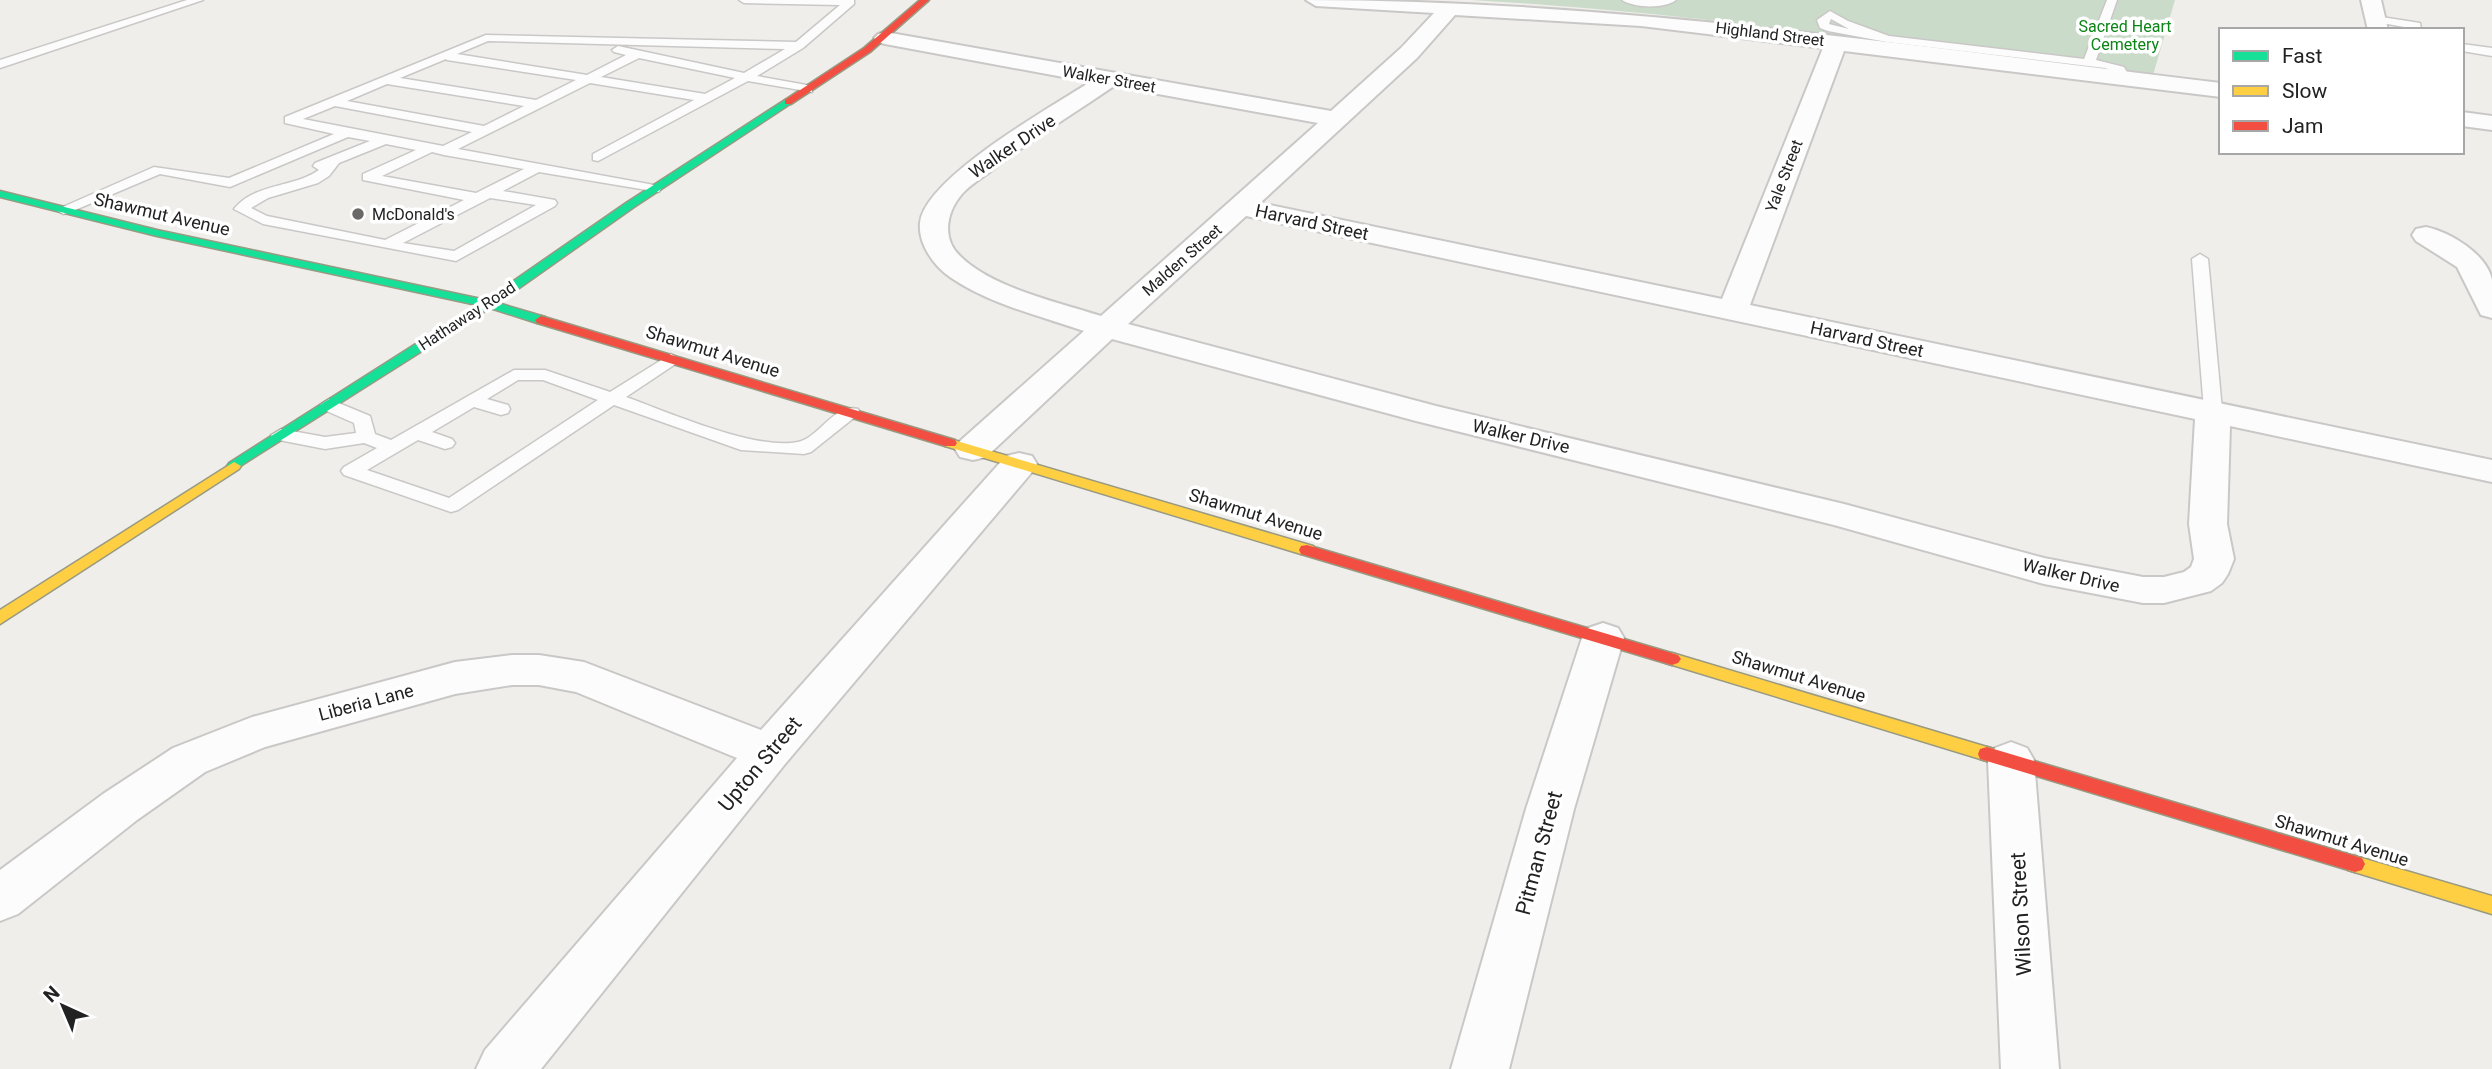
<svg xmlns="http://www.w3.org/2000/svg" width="2492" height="1069" viewBox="0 0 2492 1069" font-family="Roboto,sans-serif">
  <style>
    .cemetery { fill: #cadbca }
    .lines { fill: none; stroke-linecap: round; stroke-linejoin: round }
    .lane-casing { stroke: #c9c8c7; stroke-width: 3 }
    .street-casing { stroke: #c9c8c7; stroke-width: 4 }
    .fast-casing { stroke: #999a82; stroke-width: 3 }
    .slow-casing { stroke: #999a82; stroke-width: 3 }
    .jam-casing { stroke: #999a82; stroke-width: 3 }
    .lane { fill: #fdfcfc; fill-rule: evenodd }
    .street { fill: #fdfcfc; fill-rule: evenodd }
    .fast { fill: #16e098; fill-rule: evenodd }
    .slow { fill: #ffcf43; fill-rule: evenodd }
    .jam { fill: #f24e42; fill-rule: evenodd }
    .poi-dot { fill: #6a6968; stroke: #fff; stroke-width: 2.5 }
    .labels { text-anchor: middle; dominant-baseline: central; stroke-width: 7; stroke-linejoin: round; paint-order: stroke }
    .far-park-label { font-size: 16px; fill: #0c8416; stroke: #fff }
    .far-street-label { font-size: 16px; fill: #222; stroke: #fff }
    .far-poi-label { font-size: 16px; fill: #222; stroke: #fff; text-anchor: start }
    .street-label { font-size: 18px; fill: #222; stroke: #fff }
    .near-street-label { font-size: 21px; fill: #222; stroke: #fff }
  </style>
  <rect width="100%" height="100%" fill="#f0eeeb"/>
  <!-- cemetery -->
  <path class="cemetery" d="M1472,0h703l-22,75c-227,-28 -453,-62 -681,-75z"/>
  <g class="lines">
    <defs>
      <g id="lane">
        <path d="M187,0h16l-203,68v-8z"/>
        <path d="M739,0h115v4l-51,44 -46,28 55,10v6l-64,-11 -150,80 -5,-1v-6l101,-54 -104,-17 -132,66 196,36 5,1 2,3 -2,3 -120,-20 -36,19 52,9 2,3 -2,3 -99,55 -193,-37 -29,-15c21,-26 59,-21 85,-39l-6,-4 2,-3 55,-22 -22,-4 -118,50 -70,-13 -92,39 -5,1 -7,-4 98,-43 75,11 105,-44 -49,-11v-6l201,-82 310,7 44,-37 -96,-2zM488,41l297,8 -41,24 -126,-27 -6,4 2,2 12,3 -39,20 -130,-21zM639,58l96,20 -30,16 -104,-17zM446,59l1,1 129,20 -40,20 -136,-22zM387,84l137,22 -40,20 -137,-25zM335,106l137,26 -29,14 -140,-27zM386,144l30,6 -53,24v6l101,20 -79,40 -118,-24 -16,-8 17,-10 50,-15 11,-7 10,-13zM432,152l12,3 80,14 -48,24 -94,-17zM490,198l46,7 -82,46 -51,-8z"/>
        <path d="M1622,0h54c-11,9 -42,8 -54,0z"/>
        <path d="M2107,0h10l-21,60 28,7 6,11 -6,4 -4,-1 -5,-9 -10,-4 -218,-26 -59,-11 -8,-3 -3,-8 13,-9 18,10 41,15 195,23zM1831,19l18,10 -20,-5z"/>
        <path d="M2375,16l45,7 1,7 -50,-9 -2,-2z"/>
        <path d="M2462,44l30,4v8l-30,-5z"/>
        <path d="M2200,254l8,5 14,151 -9,6 -9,-6 -12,-151z"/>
        <path d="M671,354l9,5 -3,4 -51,34c42,15 130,54 172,45 21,-4 36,-39 60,-33l2,4 -49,39 -7,2 -63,-4 -127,-45 -156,105 -7,2 -107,-37 -3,-4 3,-4 33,-19 -13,-5 -39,6 -51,-10 -3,-4 10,-6 44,8 31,-4 -2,-10 -32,-14 -2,-4 9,-6 41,17 5,18 16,6 123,-70h31l65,22zM518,380h25l55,20 -149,98 -82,-28 51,-30 27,9 7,-2 3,-4 -3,-4 -20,-7 42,-25 27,8 7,-2 2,-4 -2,-4 -21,-6z"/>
      </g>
      <g id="street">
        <path d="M1306,0c307,0 611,47 915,83v14l-377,-46 -94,254 742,155v22l-262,-56 -3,98 7,35 -6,15 -6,9 -11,8 -47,12h-21l-99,-19 -210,-59 -418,-104 -304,-82 -126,118 -13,3 -13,-3 -5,-8 5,-8 124,-110c-44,-15 -95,-27 -134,-54 -16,-11 -32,-33 -30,-54 4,-45 133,-117 170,-141l-205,-38 -7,-2 -4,-4 4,-4 7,-2 446,79 70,-63 33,-35 -118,-7zM1455,15l186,11 182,22 -101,251 -462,-96 157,-145zM1114,86l204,37 -217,193c-43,-14 -109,-28 -141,-60 -19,-18 -13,-45 2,-62 8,-9 20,-16 29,-23 39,-31 82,-57 123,-85zM1246,216l949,203 -6,105 5,35 -3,8 -7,5 -20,5h-21l-99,-19 -200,-54 -408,-98 -308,-82z"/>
        <path d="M2361,0h20l7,30h-20z"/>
        <path d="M2462,112l30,4v14l-30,-4z"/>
        <path d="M2426,227c24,5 61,27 66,53 0,11 0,26 0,38l-11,-3 -24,-48 -41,-26 -4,-6 4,-6z"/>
        <path d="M1019,453l13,3 5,8 -5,8 -247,292 -244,305h-65l9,-19 252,-292 -161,-66 -37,-7h-27l-57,9 -190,53 -60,25 -68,48 -119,94 -18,7v-51l103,-76 70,-46 79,-31 203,-55 57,-7h27l45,7 177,68 245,-274z"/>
        <path d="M1603,623l15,5 6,10 -50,171 -65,260h-58l75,-260 56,-171 6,-10z"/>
        <path d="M2011,742l16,6 7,12 25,309h-58l-13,-309 7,-12z"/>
      </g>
      <path id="fast" d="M785,100l8,2 -159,105 -136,96 47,14v6h-8l-47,-15 -256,162 -7,-4 2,-3 248,-158 -320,-69 -157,-39v-6l157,39 329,70 140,-97z"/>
      <g id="slow">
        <path d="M950,439l363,107 2,4 -2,4h-12l-356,-108 -2,-3z"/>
        <path d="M234,462l7,4 -2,3 -239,155v-14z"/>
        <path d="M1672,653l315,94 7,2 2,5 -2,5 -7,2 -321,-98 -3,-4 3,-4z"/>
        <path d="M2355,856l137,40v18l-144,-44 -3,-6 3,-6z"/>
      </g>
      <g id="jam">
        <path d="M920,0h9l-59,52 -79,52h-6v-4l79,-52z"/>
        <path d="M541,316l414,124 2,3 -2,3h-10l-408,-123 -2,-3z"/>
        <path d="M1307,545l371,110 3,4 -3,4 -6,2 -371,-111 -2,-4 2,-4z"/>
        <path d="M1987,747l368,109 7,2 3,6 -3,6 -7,2 -375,-113 -2,-5 2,-5z"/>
      </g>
    </defs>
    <!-- lane casing -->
    <use href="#lane" class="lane-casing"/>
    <!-- street casing -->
    <use href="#street" class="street-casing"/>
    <!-- fast casing -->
    <use href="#fast" class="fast-casing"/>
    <!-- slow casing -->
    <use href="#slow" class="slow-casing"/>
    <!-- jam casing -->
    <use href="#jam" class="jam-casing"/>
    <!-- lane -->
    <use href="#lane" class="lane"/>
    <!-- street -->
    <use href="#street" class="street"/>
    <!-- fast -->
    <use href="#fast" class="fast"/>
    <!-- slow -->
    <use href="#slow" class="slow"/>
    <!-- jam -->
    <use href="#jam" class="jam"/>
  </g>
  <!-- markers -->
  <circle class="poi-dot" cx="358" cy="214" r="7"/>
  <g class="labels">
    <!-- far-park labels -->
    <g class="far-park-label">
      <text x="2125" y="26">Sacred Heart<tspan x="2125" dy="18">Cemetery</tspan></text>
    </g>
    <!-- far-street labels -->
    <g class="far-street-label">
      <text transform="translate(1770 34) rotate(7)">Highland Street</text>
      <text transform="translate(1109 79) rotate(10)">Walker Street</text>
      <text transform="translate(1784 176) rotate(-69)">Yale Street</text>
      <text transform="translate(1182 260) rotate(-41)">Malden Street</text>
      <text transform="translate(467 316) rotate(-33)">Hathaway Road</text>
    </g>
    <!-- far-poi labels -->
    <g class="far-poi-label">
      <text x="372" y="214">McDonald's</text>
    </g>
    <!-- street labels -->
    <g class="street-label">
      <text transform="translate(1012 146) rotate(-34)">Walker Drive</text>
      <text transform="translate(162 214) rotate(13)">Shawmut Avenue</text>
      <text transform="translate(1312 222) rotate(12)">Harvard Street</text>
      <text transform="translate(1867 339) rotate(12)">Harvard Street</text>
      <text transform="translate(713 351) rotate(17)">Shawmut Avenue</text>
      <text transform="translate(1521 436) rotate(13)">Walker Drive</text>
      <text transform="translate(1256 514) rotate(17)">Shawmut Avenue</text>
      <text transform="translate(2071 575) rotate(13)">Walker Drive</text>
      <text transform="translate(1799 676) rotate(17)">Shawmut Avenue</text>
      <text transform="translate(366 702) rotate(-15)">Liberia Lane</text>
      <text transform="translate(2342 840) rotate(17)">Shawmut Avenue</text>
    </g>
    <!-- near-street labels -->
    <g class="near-street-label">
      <text transform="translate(760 764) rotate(-50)">Upton Street</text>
      <text transform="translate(1539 853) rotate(-75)">Pitman Street</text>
      <text transform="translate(2021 914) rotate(-93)">Wilson Street</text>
    </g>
  </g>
  <!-- legend -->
  <rect x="2219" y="28" width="245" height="126" fill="#ffffff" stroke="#a7a7a7" stroke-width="2"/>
  <rect x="2233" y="51" width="35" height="10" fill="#16e098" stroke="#a7a7a7" stroke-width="2"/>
  <text x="2282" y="63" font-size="21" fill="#222222">Fast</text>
  <rect x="2233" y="86" width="35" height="10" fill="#ffcf43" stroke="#a7a7a7" stroke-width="2"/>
  <text x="2282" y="98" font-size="21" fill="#222222">Slow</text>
  <rect x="2233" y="121" width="35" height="10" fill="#f24e42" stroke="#a7a7a7" stroke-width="2"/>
  <text x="2282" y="133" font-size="21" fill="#222222">Jam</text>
  <!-- north arrow -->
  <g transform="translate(63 1006) rotate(316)" stroke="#ffffff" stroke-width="5" paint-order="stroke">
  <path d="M0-5L12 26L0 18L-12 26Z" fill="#222222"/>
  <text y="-10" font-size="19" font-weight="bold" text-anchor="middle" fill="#222222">N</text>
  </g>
</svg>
